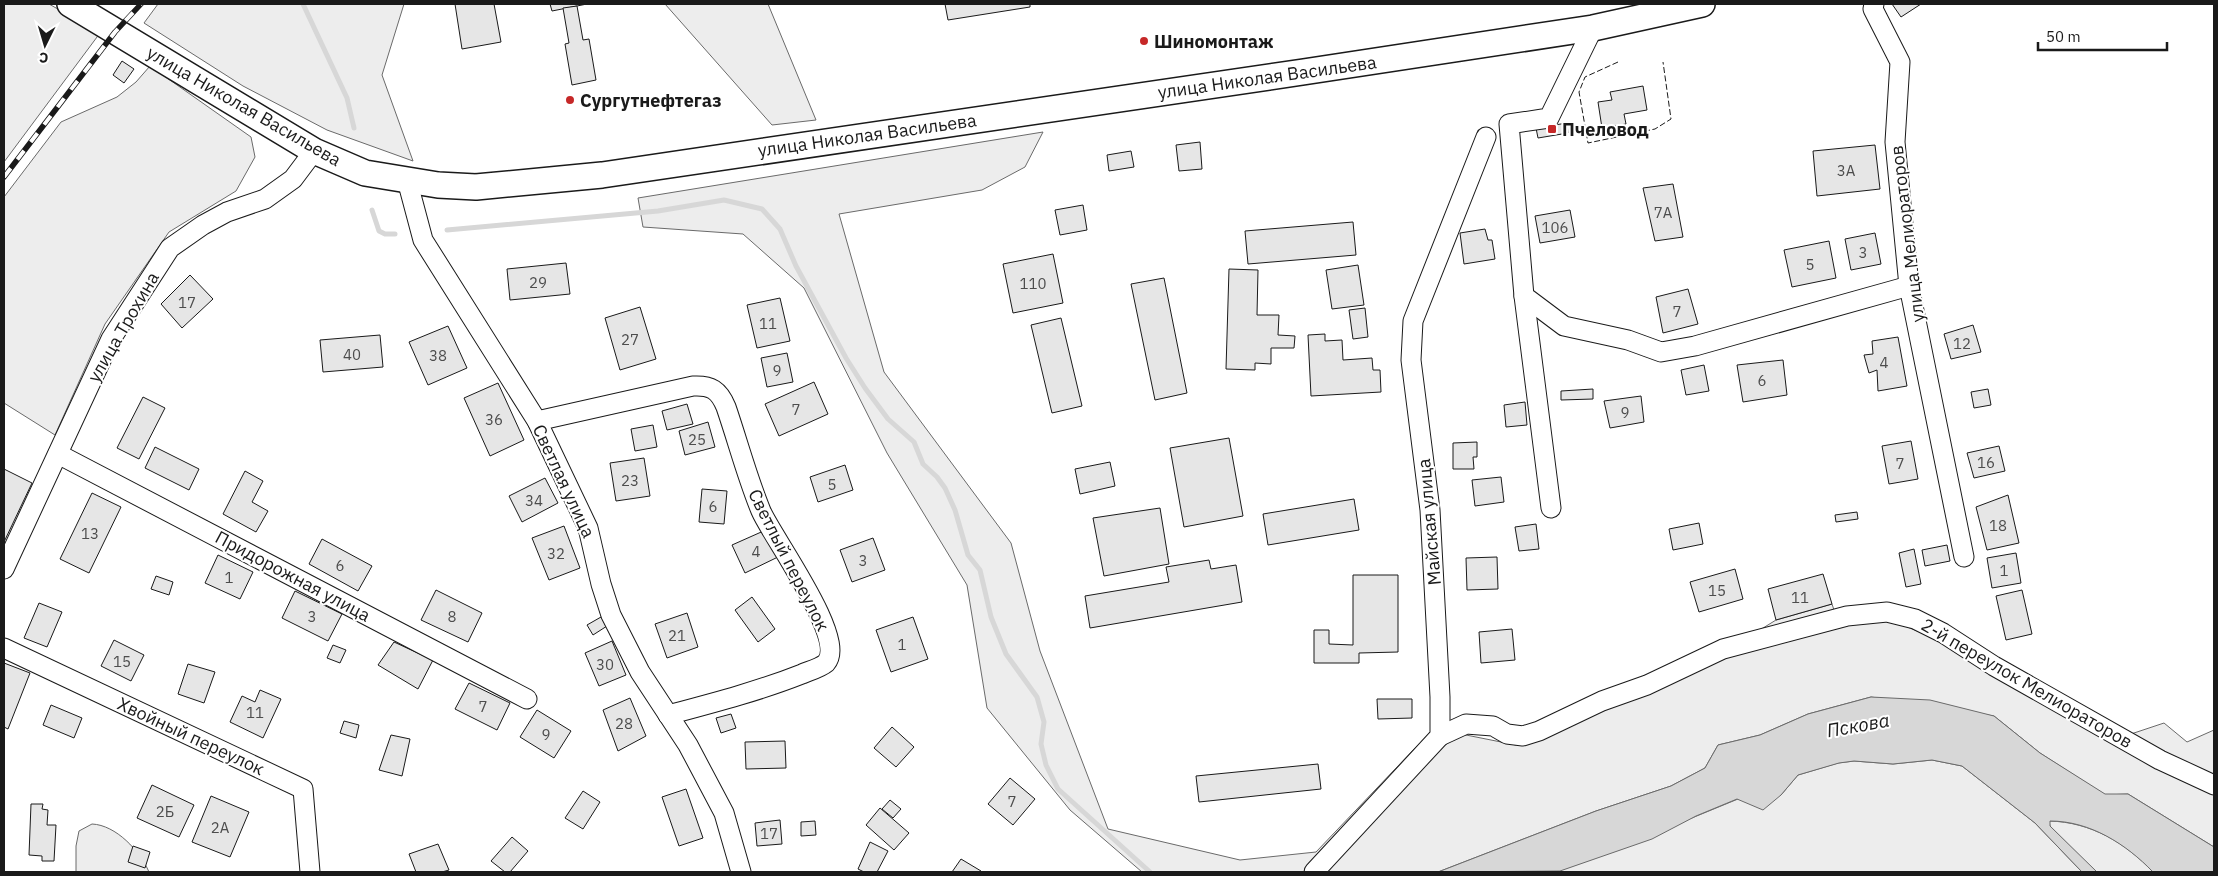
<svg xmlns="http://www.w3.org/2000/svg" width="2218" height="876" viewBox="0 0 2218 876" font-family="'IBM Plex Sans',sans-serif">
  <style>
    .green { fill: #ededed; stroke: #6a6a6a }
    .water { fill: #d7d7d7; stroke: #6a6a6a }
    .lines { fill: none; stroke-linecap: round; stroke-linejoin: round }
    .stream { stroke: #d7d7d7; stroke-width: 5 }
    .building { fill: #e6e6e6; stroke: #1a1a1a }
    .minor-casing { stroke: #1a1a1a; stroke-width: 21 }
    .major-casing { stroke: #1a1a1a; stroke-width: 28 }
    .minor { stroke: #fff; stroke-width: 19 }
    .major { stroke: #fff; stroke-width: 25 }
    .rail-casing { stroke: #1a1a1a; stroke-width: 5.5 }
    .rail { stroke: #fff; stroke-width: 4; stroke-dasharray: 11; stroke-linecap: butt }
    .fence { stroke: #1a1a1a; stroke-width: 1; stroke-dasharray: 6 2.5; stroke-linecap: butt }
    .poi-dot { fill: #c62828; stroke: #fff; stroke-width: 2 }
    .labels { text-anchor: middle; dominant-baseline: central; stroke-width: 4; stroke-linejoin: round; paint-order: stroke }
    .number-label { font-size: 15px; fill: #4d4d4d }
    .poi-label { font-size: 18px; font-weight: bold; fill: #1a1a1a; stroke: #fff; text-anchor: start }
    .street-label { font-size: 18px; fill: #1a1a1a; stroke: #fff }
    .water-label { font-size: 19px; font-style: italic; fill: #1a1a1a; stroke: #fff }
  </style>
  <rect width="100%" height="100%" fill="#fff"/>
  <!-- green -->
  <g class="green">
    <path d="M4,4h45l51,29 -96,129z"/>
    <path d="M158,4h246l-22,71 31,86 -86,-31 -84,-44 -99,-63z"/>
    <path d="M665,4h103l48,116 -44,5z"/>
    <path d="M150,66l101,71 4,20 -19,34 -67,41 -64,92 -50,111 -51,-32v-206l57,-75 56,-25 19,-15z"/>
    <path d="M1043,132l-18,35 -43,23 -143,24 45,158 127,171 29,108 68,178 132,31 76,-8 101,-106 23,-10 16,-3 60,12 161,-64 99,-61 56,-16 6,18 38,-8 63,26 177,99 48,-16 23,19 27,-12v117l-86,-53 -23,1 -65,-42 -46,-37 -123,-19 -63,17 -48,21 -42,10 -13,23 -34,18 -75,25 -158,61h-296l-72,-62 -83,-102 -20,-123 -80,-132 -83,-165 -61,-54 -100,-7 -5,-29z"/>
    <path d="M1932,760l30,6 73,57 47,49h-527l42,-15 141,-58 43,-4 17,-20 40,-12 16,-2 39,3z"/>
    <path d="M2049,821c42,1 77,22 104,51h-57l-46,-46z"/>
    <path d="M92,824c24,1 48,27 57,48h-73v-26l3,-15z"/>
  </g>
  <!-- water -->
  <path class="water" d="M1871,697l59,3 64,16 46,37 65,41h23l86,53v25h-61c-27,-28 -63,-51 -103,-51v5l47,46h-15l-47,-49 -73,-57 -30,-6 -39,4 -39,-3 -15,2 -41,12 -17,20 -18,15 -26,-11 -41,17 -44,23 -92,32 -122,1 158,-61 75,-25 34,-18 13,-23 42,-10 48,-21z"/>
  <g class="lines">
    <!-- stream -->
    <g class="stream">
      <path d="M303,4l44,94 7,30"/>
      <path d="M372,210l7,21 6,3h10"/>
      <path d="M447,230l211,-19 66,-11 38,9 18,20 16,37 50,92 19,30 23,31 26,23 9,22 14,13 8,11 10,22 13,45 12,15 11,47 15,37 31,43 7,25 -3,22 5,21 12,24 92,83"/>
    </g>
  </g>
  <!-- building -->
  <g class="building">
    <path d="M455,4h39l7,38 -39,7z"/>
    <path d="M550,4h37l-35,7z"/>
    <path d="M945,4h85v3l-82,13z"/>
    <path d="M1892,4h29l-20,13z"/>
    <path d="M577,6l6,34 6,-1 7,41 -24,5 -7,-41 4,-1 -6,-35z"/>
    <path d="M122,61l12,8 -10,14 -11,-8z"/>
    <path d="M1643,86l4,24 -23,4 2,10 -24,4 -4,-26 14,-2 -2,-8z"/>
    <path d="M1567,123l1,10 -30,5 -2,-10z"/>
    <path d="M1200,142l2,27 -23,2 -3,-26z"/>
    <path d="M1875,145l5,44 -63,7 -4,-45z"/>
    <path d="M1131,151l3,16 -25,4 -2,-16z"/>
    <path d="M1673,184l10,53 -28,4 -12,-53z"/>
    <path d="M1083,205l4,25 -27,5 -5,-25z"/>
    <path d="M1570,210l5,27 -35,6 -5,-27z"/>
    <path d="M1353,222l3,33 -108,9 -3,-33z"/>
    <path d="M1485,229l3,11h4l3,19 -31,5 -4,-31z"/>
    <path d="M1875,233l6,31 -30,6 -6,-31z"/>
    <path d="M1829,241l7,37 -44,9 -8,-37z"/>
    <path d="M1053,254l10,49 -50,10 -10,-49z"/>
    <path d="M566,263l4,31 -60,6 -3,-31z"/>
    <path d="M1358,265l6,40 -32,4 -6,-39z"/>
    <path d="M1229,269l29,1 -1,45h22l-1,20 17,1 -1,12h-23v16l-16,-1v7l-29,-1z"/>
    <path d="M190,275l23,24 -31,29 -21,-24z"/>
    <path d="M1164,278l23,115 -32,7 -24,-116z"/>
    <path d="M1688,289l10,35 -35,9 -7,-36z"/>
    <path d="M780,298l10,43 -33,7 -10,-43z"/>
    <path d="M640,307l16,52 -36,11 -15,-52z"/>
    <path d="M1365,308l3,29 -15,2 -4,-29z"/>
    <path d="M1061,318l21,88 -30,7 -21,-88z"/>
    <path d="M1973,325l8,27 -30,7 -7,-25z"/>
    <path d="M448,326l19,42 -39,17 -19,-43z"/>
    <path d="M1325,334v7l17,-1 1,20 29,-2 1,12h7l1,22 -70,4 -3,-61z"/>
    <path d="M380,335l3,32 -60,5 -3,-32z"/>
    <path d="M1898,337l9,49 -29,5 -1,-21 -8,3 -5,-18 9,-1 -1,-13z"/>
    <path d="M787,353l6,29 -26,5 -6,-29z"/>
    <path d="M1783,360l4,35 -44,7 -6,-37z"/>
    <path d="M1704,365l5,26 -23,4 -5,-25z"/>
    <path d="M814,382l14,32 -49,22 -14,-32z"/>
    <path d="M498,383l26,57 -34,16 -26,-58z"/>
    <path d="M1593,389v10l-32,1v-9z"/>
    <path d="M1988,389l3,16 -17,3 -3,-16z"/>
    <path d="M1641,396l3,26 -34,6 -6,-27z"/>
    <path d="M143,397l22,11 -26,51 -22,-11z"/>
    <path d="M1525,402l2,23 -21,2 -2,-22z"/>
    <path d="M687,404l6,20 -26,6 -5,-19z"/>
    <path d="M708,422l7,25 -30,8 -6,-24z"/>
    <path d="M653,425l4,22 -22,4 -4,-22z"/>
    <path d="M1229,438l14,78 -59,11 -14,-79z"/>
    <path d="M1911,441l7,38 -29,5 -7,-38z"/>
    <path d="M1477,442v15h-4l1,12h-21v-26z"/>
    <path d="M1999,446l6,25 -31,7 -7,-25z"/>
    <path d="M155,447l44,22 -10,21 -44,-22z"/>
    <path d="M644,458l6,38 -34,5 -6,-38z"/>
    <path d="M1110,462l5,24 -35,8 -5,-25z"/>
    <path d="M845,465l8,25 -35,12 -8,-25z"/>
    <path d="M4,469l28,14 -28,59z"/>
    <path d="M245,471l18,10 -11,21 16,9 -12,21 -33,-18z"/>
    <path d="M1501,477l3,25 -29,4 -3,-26z"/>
    <path d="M545,478l13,25 -36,19 -13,-26z"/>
    <path d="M702,489l25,2 -3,33 -25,-2z"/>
    <path d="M92,493l29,14 -32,66 -29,-14z"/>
    <path d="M2008,495l11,48 -32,7 -11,-43z"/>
    <path d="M1354,499l5,31 -91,15 -5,-31z"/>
    <path d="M1160,508l9,56 -65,12 -11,-58z"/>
    <path d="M1857,512l1,7 -22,3 -1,-7z"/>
    <path d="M1699,523l4,21 -30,6 -4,-21z"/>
    <path d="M1536,524l3,25 -20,2 -4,-24z"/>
    <path d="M564,526l16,42 -31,12 -17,-42z"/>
    <path d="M768,529l12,27 -35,17 -13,-28z"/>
    <path d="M873,538l12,32 -33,12 -12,-32z"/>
    <path d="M322,539l50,27 -14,25 -49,-27z"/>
    <path d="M1947,545l3,16 -25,5 -3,-16z"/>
    <path d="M1914,549l7,35 -15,3 -7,-34z"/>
    <path d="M2016,553l5,30 -29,5 -5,-30z"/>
    <path d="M218,555l35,17 -13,27 -35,-16z"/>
    <path d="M1497,557l1,32 -31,1 -1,-32z"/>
    <path d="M1209,560l2,9 25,-4 6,37 -152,26 -5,-32 84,-14 -3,-15z"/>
    <path d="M1735,569l8,30 -44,13 -9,-30z"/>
    <path d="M1823,574l9,30 -56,16 -8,-31z"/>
    <path d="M1353,575h45v77l-39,1v10h-45v-33h15v14l24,1z"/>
    <path d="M156,576l17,6 -4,13 -18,-6z"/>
    <path d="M436,590l46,23 -14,29 -47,-22z"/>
    <path d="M2022,590l10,44 -26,6 -10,-44z"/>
    <path d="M295,591l47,23 -14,27 -46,-23z"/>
    <path d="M752,597l23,32 -17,13 -23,-32z"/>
    <path d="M39,603l23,9 -15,35 -23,-9z"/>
    <path d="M687,613l11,34 -31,11 -12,-34z"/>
    <path d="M601,617l6,9 -14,9 -6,-10z"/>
    <path d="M913,617l15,42 -37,13 -15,-42z"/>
    <path d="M1512,629l3,31 -34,3 -2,-31z"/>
    <path d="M114,640l30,15 -13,26 -30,-15z"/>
    <path d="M612,641l14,34 -27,11 -14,-33z"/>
    <path d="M394,642l39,18 -15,29 -40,-24z"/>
    <path d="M333,645l13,5 -6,13 -13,-5z"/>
    <path d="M4,663l26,10 -22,56 -4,-2z"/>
    <path d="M188,664l27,8 -11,31 -26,-9z"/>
    <path d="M469,683l41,20 -13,27 -42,-21z"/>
    <path d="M260,690l21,9 -18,39 -33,-16 12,-26 13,6z"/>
    <path d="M630,698l16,38 -28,15 -15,-41z"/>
    <path d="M1377,699h35v19l-34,1z"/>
    <path d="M51,705l31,13 -8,20 -31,-13z"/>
    <path d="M537,710l34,21 -17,27 -34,-21z"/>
    <path d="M731,714l5,14 -15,5 -5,-15z"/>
    <path d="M344,721l15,4 -3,13 -16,-5z"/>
    <path d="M892,727l22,20 -18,20 -22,-19z"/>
    <path d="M391,735l19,4 -8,37 -23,-6z"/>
    <path d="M785,741l1,27 -40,1 -1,-27z"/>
    <path d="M1318,764l3,25 -122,13 -3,-26z"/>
    <path d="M1010,778l25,21 -22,26 -25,-21z"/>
    <path d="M152,785l42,20 -15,32 -42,-19z"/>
    <path d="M686,789l17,49 -24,8 -17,-49z"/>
    <path d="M583,791l17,11 -17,27 -18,-11z"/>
    <path d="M211,796l38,16 -19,45 -38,-15z"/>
    <path d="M890,800l11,9 -8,9 -11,-9z"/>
    <path d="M31,804h12l-1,5 6,1 -1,15h9l-2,36h-12v-5l-13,-1z"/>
    <path d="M880,808l29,25 -15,17 -28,-25z"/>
    <path d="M780,820l2,24 -25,2 -2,-23z"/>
    <path d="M815,821l1,14 -15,1v-14z"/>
    <path d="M512,837l16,14 -18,21h-5l-14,-11z"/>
    <path d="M870,842l18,9 -11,21h-13l-6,-3z"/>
    <path d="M438,844l11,26 -7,2h-26l-7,-18z"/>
    <path d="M133,846l17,6 -5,16 -17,-6z"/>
    <path d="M961,859l20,12 -1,1h-28z"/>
  </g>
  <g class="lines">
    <defs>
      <g id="minor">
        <path d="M1874,4l-1,5 27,53 -5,80 14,144 55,271"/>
        <path d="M1593,28l-44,90 -40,6 15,172 40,30 64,14 33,12 34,-6 214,-60"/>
        <path d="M407,180l16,60 114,181 51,107 13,56 10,31 29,57 48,73 36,68 17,59"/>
        <path d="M1524,296l27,212"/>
        <path d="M537,421l156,-35c18,-1 26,4 33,21 12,35 21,70 35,104 11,26 87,128 65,152 -6,5 -17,8 -24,11 -43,17 -89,29 -134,41"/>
        <path d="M58,454l469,245"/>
        <path d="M4,569l107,-230 59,-91 33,-23 24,-13 38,-13 28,-20 21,-28"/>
        <path d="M4,648l299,141 7,83"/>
        <path d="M1440,736l26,-12 27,2 14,8 16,2 16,-5 63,-30 45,-16 76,-36 124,-33 40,-4 28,7 28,14 51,33 166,94 54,25"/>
        <path d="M1314,872l126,-136v-39l-10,-187 -19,-150 2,-39 73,-184"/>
      </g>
      <path id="major" d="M70,4l244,147 51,22 73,12 38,2 126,-12 701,-103 290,-44 109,-24"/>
    </defs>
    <!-- minor casing -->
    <use href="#minor" class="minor-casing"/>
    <!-- major casing -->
    <use href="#major" class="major-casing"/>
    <!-- minor -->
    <use href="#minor" class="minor"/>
    <!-- major -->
    <use href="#major" class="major"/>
    <defs>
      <path id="rail" d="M4,177l111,-145 26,-28"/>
    </defs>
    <!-- rail casing -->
    <use href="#rail" class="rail-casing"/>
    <!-- rail -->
    <use href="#rail" class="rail"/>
    <!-- fence -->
    <path class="fence" d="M1618,62l-33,15 -6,15 9,51 67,-14 16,-10 -8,-57"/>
  </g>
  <!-- markers -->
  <g class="poi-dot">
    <circle cx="1144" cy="41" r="5"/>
    <circle cx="570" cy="100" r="5"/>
    <rect x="1547" y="124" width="10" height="10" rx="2.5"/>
  </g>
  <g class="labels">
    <!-- number labels -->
    <g class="number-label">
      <text x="1846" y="170">3А</text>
      <text x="1663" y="212">7А</text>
      <text x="1555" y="227">106</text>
      <text x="1863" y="252">3</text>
      <text x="1810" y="264">5</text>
      <text x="538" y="282">29</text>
      <text x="1033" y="283">110</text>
      <text x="187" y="302">17</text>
      <text x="1677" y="311">7</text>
      <text x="768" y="323">11</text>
      <text x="630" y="339">27</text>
      <text x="1962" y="343">12</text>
      <text x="352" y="354">40</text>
      <text x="438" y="355">38</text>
      <text x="1884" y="362">4</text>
      <text x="777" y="370">9</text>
      <text x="1762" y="380">6</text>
      <text x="796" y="409">7</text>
      <text x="1625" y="412">9</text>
      <text x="494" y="419">36</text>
      <text x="697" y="439">25</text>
      <text x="1986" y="462">16</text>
      <text x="1900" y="463">7</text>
      <text x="630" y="480">23</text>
      <text x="832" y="484">5</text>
      <text x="534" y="500">34</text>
      <text x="713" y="506">6</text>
      <text x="1998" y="525">18</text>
      <text x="90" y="533">13</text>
      <text x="756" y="551">4</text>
      <text x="556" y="553">32</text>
      <text x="863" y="560">3</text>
      <text x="340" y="565">6</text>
      <text x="2004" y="570">1</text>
      <text x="229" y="577">1</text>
      <text x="1717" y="590">15</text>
      <text x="1800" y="597">11</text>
      <text x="312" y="616">3</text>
      <text x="452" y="616">8</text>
      <text x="677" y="635">21</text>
      <text x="902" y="644">1</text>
      <text x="122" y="661">15</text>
      <text x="605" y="664">30</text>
      <text x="483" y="706">7</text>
      <text x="255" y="712">11</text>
      <text x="624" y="723">28</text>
      <text x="546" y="734">9</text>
      <text x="1012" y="801">7</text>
      <text x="165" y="811">2Б</text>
      <text x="220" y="827">2А</text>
      <text x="769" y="833">17</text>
    </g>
    <!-- poi labels -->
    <g class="poi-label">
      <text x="1154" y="41">Шиномонтаж</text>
      <text x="580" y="100">Сургутнефтегаз</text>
      <text x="1562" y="129">Пчеловод</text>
    </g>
    <!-- street labels -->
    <g class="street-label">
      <text transform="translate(1267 77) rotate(-8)">улица Николая Васильева</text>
      <text transform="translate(244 106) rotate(30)">улица Николая Васильева</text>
      <text transform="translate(867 135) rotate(-8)">улица Николая Васильева</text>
      <text transform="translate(1907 234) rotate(-97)">улица Мелиораторов</text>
      <text transform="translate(123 327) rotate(-60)">улица Трохина</text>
      <text transform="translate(564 481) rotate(65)">Светлая улица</text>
      <text transform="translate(1429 522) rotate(-95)">Майская улица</text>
      <text transform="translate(789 560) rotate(63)">Светлый переулок</text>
      <text transform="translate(293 576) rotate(28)">Придорожная улица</text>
      <text transform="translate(2027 683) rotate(30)">2-й переулок Мелиораторов</text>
      <text transform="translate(191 736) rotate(25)">Хвойный переулок</text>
    </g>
    <!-- water labels -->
    <g class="water-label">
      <text transform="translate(1858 725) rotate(-10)">Пскова</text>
    </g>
  </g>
  <!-- border -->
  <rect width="2218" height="876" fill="none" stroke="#1a1a1a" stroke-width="10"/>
  <!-- north arrow -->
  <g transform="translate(45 45) rotate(185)" stroke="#ffffff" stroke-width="4" paint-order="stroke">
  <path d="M0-4L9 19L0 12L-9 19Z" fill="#1a1a1a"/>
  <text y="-8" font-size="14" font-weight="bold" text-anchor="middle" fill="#1a1a1a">С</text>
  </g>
  <!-- scale -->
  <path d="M2038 42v8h129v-8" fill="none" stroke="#1a1a1a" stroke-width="2.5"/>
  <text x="2046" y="42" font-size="15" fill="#1a1a1a" stroke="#ffffff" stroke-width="4" paint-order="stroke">50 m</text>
</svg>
